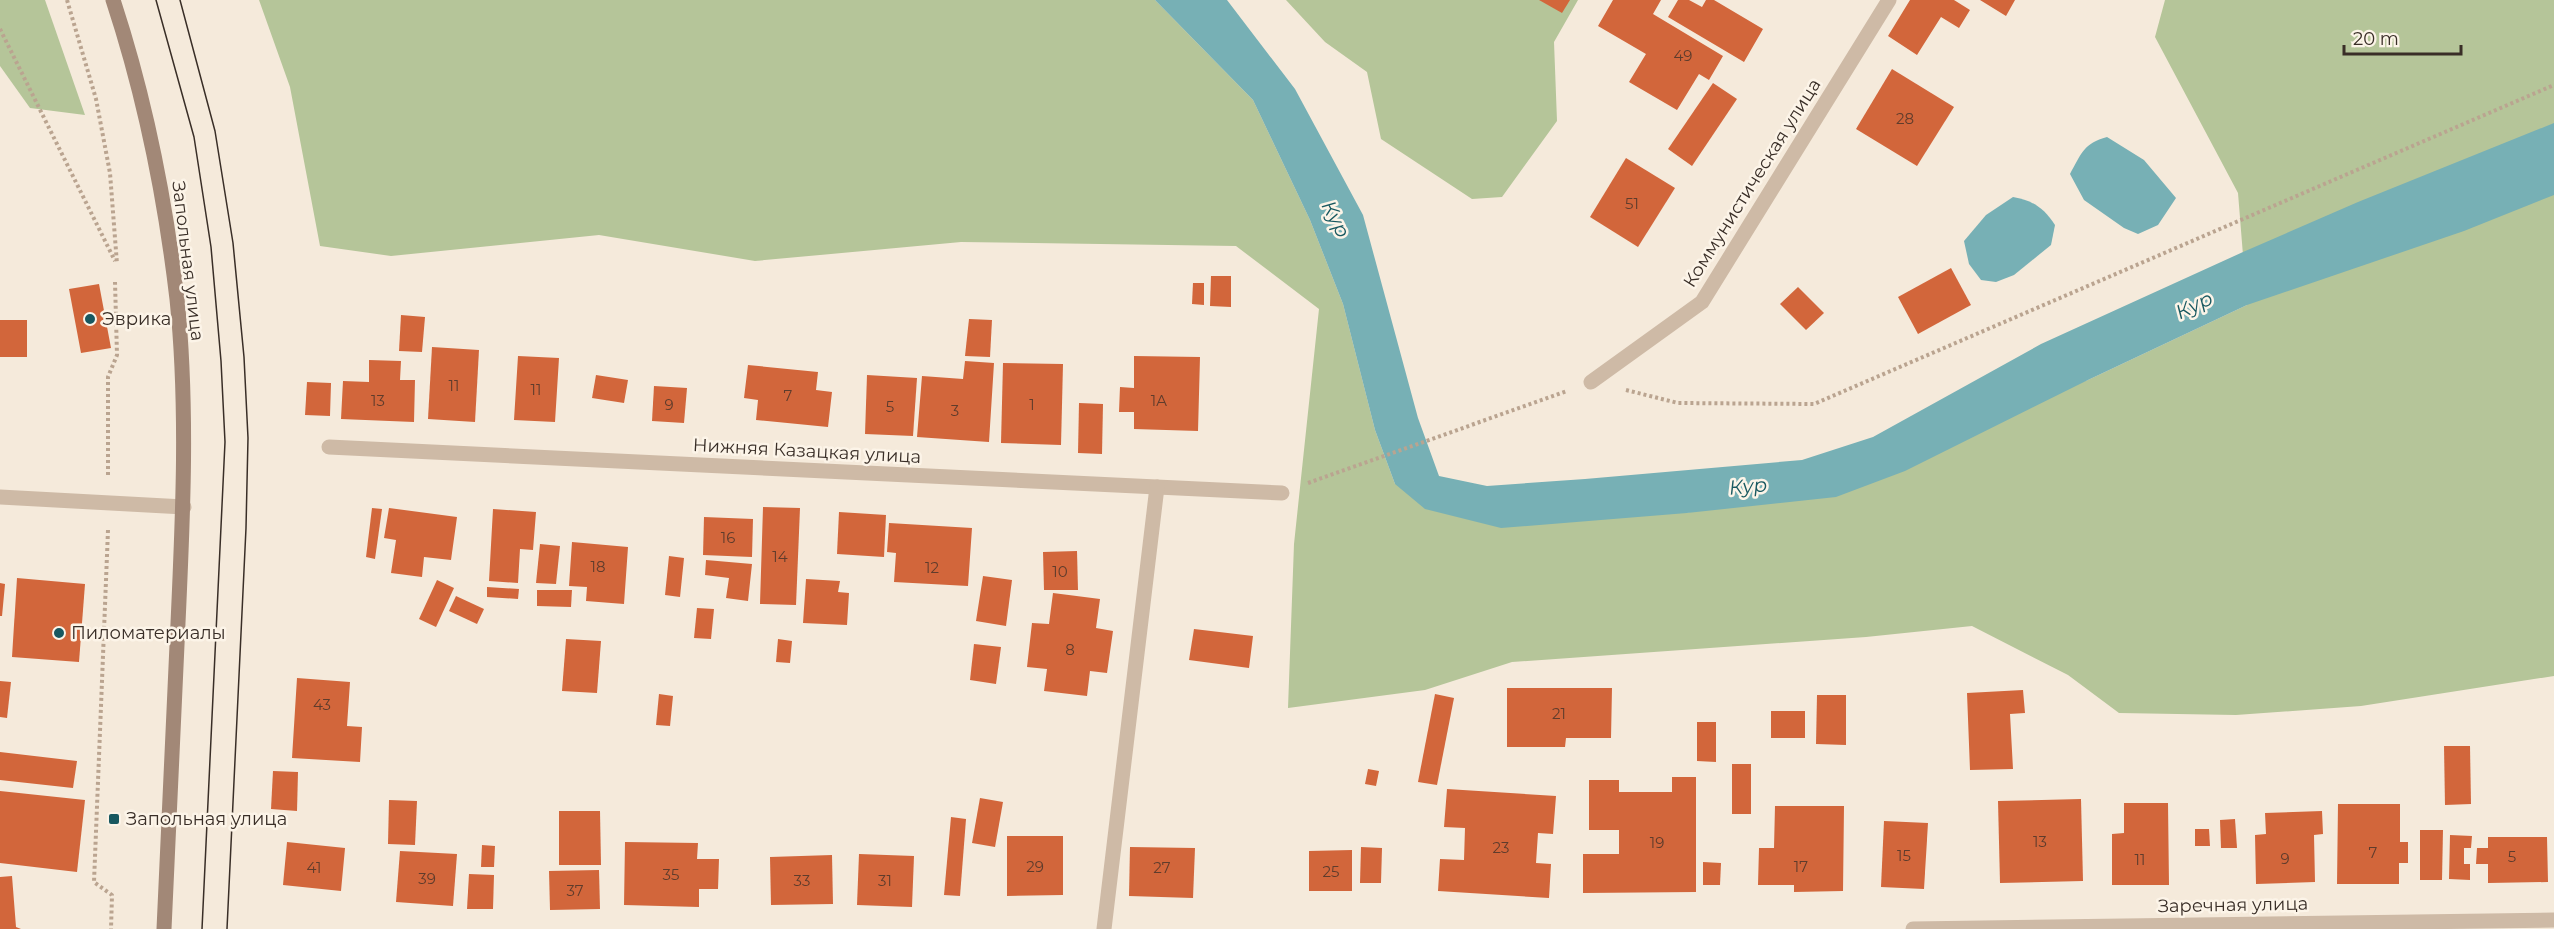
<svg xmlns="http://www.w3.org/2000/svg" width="2554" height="929" viewBox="0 0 2554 929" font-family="Montserrat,sans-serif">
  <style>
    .green { fill: #b5c599 }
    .water { fill: #77b0b5 }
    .building { fill: #d2663b }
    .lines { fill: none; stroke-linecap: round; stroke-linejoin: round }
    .path { stroke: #baa490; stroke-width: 4; stroke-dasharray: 3 3; stroke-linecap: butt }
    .minor { stroke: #cebaa6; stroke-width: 15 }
    .tertiary { stroke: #cebaa6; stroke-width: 15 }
    .secondary { stroke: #a28877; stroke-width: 15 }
    .tram { stroke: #392e27; stroke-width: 1.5 }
    .poi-dot { fill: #185860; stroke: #fcf4e8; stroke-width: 2 }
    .labels { text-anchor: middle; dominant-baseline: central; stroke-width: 5; stroke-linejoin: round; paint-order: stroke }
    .number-label { font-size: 15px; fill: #5f3c2c }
    .street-label { font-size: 18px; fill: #392e27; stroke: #fcf4e8 }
    .poi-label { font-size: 18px; fill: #392e27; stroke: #fcf4e8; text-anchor: start }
    .water-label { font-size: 20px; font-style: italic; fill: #185860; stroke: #fcf4e8 }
  </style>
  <rect width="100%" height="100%" fill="#f5eadb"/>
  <!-- green -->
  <g class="green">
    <path d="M0,0h45l40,115 -55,-7 -30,-42z"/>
    <path d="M259,0h896l98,100 57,120 33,84 32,126 20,54 292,29 401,-133 159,-75 -9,-112 -83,-156 10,-37h389v676l-193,30 -125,9 -117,-2 -51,-38 -96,-49 -106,11 -354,25 -87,28 -137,18 6,-164 25,-235 -83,-63 -275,-4 -206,19 -156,-26 -208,21 -71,-10 -30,-159z"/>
    <path d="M1286,0h292l-24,42 3,79 -55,76 -30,2 -91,-60 -14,-67 -42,-30z"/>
  </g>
  <!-- water -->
  <g class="water">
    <path d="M1155,0h72l68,89 68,126 55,203 21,58 48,10 98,-7 217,-19 71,-23 168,-93 202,-92 115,-50 196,-79v72l-90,36 -217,74 -159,75 -183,91 -69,26 -149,16 -186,15 -76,-19 -30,-25 -20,-54 -32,-126 -33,-84 -57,-120z"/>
    <path d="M2107,137l37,23 32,38 -18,27 -20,9 -14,-6 -40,-28 -14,-26c11,-20 14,-31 37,-37z"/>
    <path d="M2013,197c19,3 31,11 42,28l-4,20 -37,30 -18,7 -15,-2 -12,-16 -5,-23 22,-26z"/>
  </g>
  <!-- building -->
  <g class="building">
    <path d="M1539,0h31l-8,13z"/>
    <path d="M1613,0h48l-8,14 70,42 -14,24 -10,-6 -22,36 -48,-28 17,-28 -48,-28z"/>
    <path d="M1678,0h11l13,7 4,-7h8l49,29 -19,33 -76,-45z"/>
    <path d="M1910,0h44l16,10 -11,18 -18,-11 -24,38 -29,-19z"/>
    <path d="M1980,0h35l-9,16z"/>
    <path d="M1892,69l62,38 -37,59 -61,-37z"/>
    <path d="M1713,83l24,16 -45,67 -24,-17z"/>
    <path d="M1626,158l49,30 -37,59 -48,-30z"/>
    <path d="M1951,268l20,37 -53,29 -20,-37z"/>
    <path d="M1211,276h20v31l-21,-1z"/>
    <path d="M1193,283h11v22l-12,-1z"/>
    <path d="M99,284l12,64 -30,5 -12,-64z"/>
    <path d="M1798,287l26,26 -18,17 -26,-26z"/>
    <path d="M401,315l24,2 -3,35 -23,-1z"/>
    <path d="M969,319l23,1 -2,37 -25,-1z"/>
    <rect x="0" y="320" width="27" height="37"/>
    <path d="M432,347l47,3 -4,72 -47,-3z"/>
    <path d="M518,356l41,2 -4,64 -41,-2z"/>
    <path d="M1134,356l66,1 -2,74 -64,-2v-17h-15l1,-25 14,1z"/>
    <path d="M369,360l32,1 -1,19h15l-1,42 -73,-3 2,-38 26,1z"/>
    <path d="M965,361l29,2 -5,79 -72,-5 5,-61 41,3z"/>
    <path d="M1003,363l60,1 -2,81 -60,-2z"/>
    <path d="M748,365l70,7 -2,18 16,2 -4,35 -72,-7 2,-20 -14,-2z"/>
    <path d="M596,375l32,5 -4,23 -32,-5z"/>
    <path d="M867,375l50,3 -4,58 -48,-2z"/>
    <path d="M307,382l24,1 -1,33 -25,-1z"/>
    <path d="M654,386l33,2 -3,35 -32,-2z"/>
    <path d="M1079,403l24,1 -1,50 -24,-1z"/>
    <path d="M763,507l37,1 -4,97 -36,-1z"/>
    <path d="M372,508l10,1 -7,50 -9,-2z"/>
    <path d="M389,508l68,9 -6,43 -27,-3 -2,20 -31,-4 5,-33 -12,-2z"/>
    <path d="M493,509l43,3 -3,38 -13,-1 -2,34 -29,-2z"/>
    <path d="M839,512l47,3 -2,42 -47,-3z"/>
    <path d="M704,517l49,2 -1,38 -49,-2z"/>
    <path d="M889,523l83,5 -4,58 -74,-4 2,-29 -9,-1z"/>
    <path d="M572,542l56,5 -4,57 -38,-3 1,-14 -18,-1z"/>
    <path d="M540,544l20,2 -4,38 -20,-1z"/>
    <path d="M1077,551l1,39h-34l-1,-38z"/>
    <path d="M669,556l15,2 -4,39 -15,-2z"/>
    <path d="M706,560l46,4 -4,37 -22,-3 3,-20 -24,-3z"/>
    <path d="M983,576l29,4 -6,46 -30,-5z"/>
    <path d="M17,578l68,6 -6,78 -67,-5z"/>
    <path d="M806,579l34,2 -2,11 11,1 -2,32 -44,-2z"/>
    <path d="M437,580l17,8 -18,39 -17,-8z"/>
    <path d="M0,583l5,1 -3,32h-2z"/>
    <path d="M487,587l32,2 -1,10 -31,-2z"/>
    <path d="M537,590h35l-1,17 -34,-1z"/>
    <path d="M1053,593l47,6 -4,29 17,3 -6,42 -17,-2 -3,25 -43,-5 3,-22 -20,-2 5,-44 17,1z"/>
    <path d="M456,596l28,13 -7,15 -28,-13z"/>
    <path d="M697,608l17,1 -3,30 -17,-1z"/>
    <path d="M1194,629l59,7 -4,32 -60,-8z"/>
    <path d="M566,639l35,2 -4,52 -35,-2z"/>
    <path d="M778,639l14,2 -2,22 -14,-1z"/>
    <path d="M974,644l27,3 -5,37 -26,-4z"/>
    <path d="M297,678l53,4 -3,44 15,1 -2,35 -68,-4z"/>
    <path d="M0,681l11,1 -4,36 -7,-1z"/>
    <path d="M1507,688h105l-1,50h-45l-1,9h-58z"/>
    <path d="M2023,690l2,23 -15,1 3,55 -43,1 -3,-77z"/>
    <path d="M659,694l14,2 -3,30 -14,-1z"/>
    <path d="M1435,694l19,4 -17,87 -19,-3z"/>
    <path d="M1817,695h29v50l-30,-1z"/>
    <rect x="1771" y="711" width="34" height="27"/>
    <path d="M1697,722h19v40l-19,-1z"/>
    <path d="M2444,746h26l1,58 -26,1z"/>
    <path d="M0,752l77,9 -4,27 -73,-8z"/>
    <rect x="1732" y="764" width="19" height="50"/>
    <path d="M1368,769l11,2 -3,15 -11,-2z"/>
    <path d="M273,771l25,1 -1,39 -26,-2z"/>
    <path d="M1672,777h24v115l-113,1v-39h36v-24h-30v-50h30v12h53z"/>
    <path d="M1447,789l109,7 -3,38 -15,-1 -2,30 15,1 -2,34 -111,-7 2,-32 24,1 1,-32 -21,-1z"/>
    <path d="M0,791l85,9 -8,72 -77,-9z"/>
    <path d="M980,798l23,4 -8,45 -23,-4z"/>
    <path d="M2081,799l2,82 -83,2 -2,-82z"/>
    <path d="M389,800l28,1 -2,44 -27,-1z"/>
    <path d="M2124,803h44l1,82h-57v-51l12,-1z"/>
    <path d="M2338,804h62v38h8v21h-9v21h-62z"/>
    <path d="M1775,806h69l-1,85 -49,1v-7h-36l1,-37h15z"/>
    <path d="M559,811h41l1,54h-42z"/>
    <path d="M2322,811l1,23 -9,1 1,47 -59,2 -1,-49 11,-1 -1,-21z"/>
    <path d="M951,817l15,2 -6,77 -16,-1z"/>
    <path d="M2235,819l2,29h-16l-1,-28z"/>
    <path d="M1884,821l44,2 -4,66 -43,-2z"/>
    <path d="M2195,829h14l1,17h-15z"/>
    <path d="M2420,830h23l-1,50h-22z"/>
    <path d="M2450,835l22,1 -1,12h-7v16h6v16l-21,-1z"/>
    <path d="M1007,836h56v59l-56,1z"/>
    <path d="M2488,837h59l1,45 -60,1v-19h-12l1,-16h11z"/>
    <path d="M287,842l58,6 -4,43 -58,-6z"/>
    <path d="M625,842l73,1 -1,16h22l-1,30h-19v18l-75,-2z"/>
    <path d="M482,845l13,1 -1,21h-13z"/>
    <path d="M1130,847l65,1 -2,50 -64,-2z"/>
    <path d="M1361,847l21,1 -1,35h-21z"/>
    <path d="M1352,850v41h-43v-40z"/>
    <path d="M400,851l57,3 -4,52 -57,-4z"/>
    <path d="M859,854l55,2 -2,51 -55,-2z"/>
    <path d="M832,855l1,49 -62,1 -1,-48z"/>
    <path d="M1703,862l18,1 -1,22h-17z"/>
    <path d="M599,870l1,39 -50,1 -1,-39z"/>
    <path d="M469,874l25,1 -1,34h-26z"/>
    <path d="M12,876l4,51 5,2h-21v-52z"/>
  </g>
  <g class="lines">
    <!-- path -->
    <g class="path">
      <path d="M67,0l29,99 14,74 7,91"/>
      <path d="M0,29l115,232"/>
      <path d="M1626,390l52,13 136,1 740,-319"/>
      <path d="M108,475v-98l9,-22 -2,-73"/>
      <path d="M1308,483l259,-92"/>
      <path d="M108,530l-14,352 18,13 -1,34"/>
    </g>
    <!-- minor -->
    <g class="minor">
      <path d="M1591,382l111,-80 187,-302"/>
      <path d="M329,447l953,46"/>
      <path d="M1104,929l53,-442"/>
      <path d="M1913,929l641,-9"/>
    </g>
    <!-- tertiary -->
    <path class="tertiary" d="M0,497l184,10"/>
    <!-- secondary -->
    <path class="secondary" d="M113,0c32,97 52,197 64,299 11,107 6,216 1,324 -4,102 -9,204 -14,306"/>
    <!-- tram -->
    <g class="tram">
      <path d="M156,0l38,137 17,110 10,114 4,81 -23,487"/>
      <path d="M180,0l35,131 18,112 11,114 4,81 -2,90 -19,401"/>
    </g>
  </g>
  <!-- markers -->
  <g class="poi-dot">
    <circle cx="90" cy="319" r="6"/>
    <circle cx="59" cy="633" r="6"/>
    <rect x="108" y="813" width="12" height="12" rx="3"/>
  </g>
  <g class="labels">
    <!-- number labels -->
    <g class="number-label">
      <text x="1683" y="55">49</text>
      <text x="1905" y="118">28</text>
      <text x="1632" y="203">51</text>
      <text x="454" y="385">11</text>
      <text x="536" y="389">11</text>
      <text x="788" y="395">7</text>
      <text x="378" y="400">13</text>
      <text x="1159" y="400">1А</text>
      <text x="669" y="404">9</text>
      <text x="1032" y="404">1</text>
      <text x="890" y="406">5</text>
      <text x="955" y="410">3</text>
      <text x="728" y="537">16</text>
      <text x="780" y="556">14</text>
      <text x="598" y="566">18</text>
      <text x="932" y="567">12</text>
      <text x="1060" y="571">10</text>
      <text x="1070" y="649">8</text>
      <text x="322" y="704">43</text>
      <text x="1559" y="713">21</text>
      <text x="2040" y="841">13</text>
      <text x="1657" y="842">19</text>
      <text x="1501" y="847">23</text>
      <text x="2373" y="852">7</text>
      <text x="1904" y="855">15</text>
      <text x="2512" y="856">5</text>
      <text x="2285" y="858">9</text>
      <text x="2140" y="859">11</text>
      <text x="1035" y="866">29</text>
      <text x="1801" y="866">17</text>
      <text x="314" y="867">41</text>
      <text x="1162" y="867">27</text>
      <text x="1331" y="871">25</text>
      <text x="671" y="874">35</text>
      <text x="427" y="878">39</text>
      <text x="802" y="880">33</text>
      <text x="885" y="880">31</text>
      <text x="575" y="890">37</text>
    </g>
    <!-- street labels -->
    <g class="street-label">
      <text transform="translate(1752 183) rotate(-58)">Коммунистическая улица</text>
      <text transform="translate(188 261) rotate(83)">Запольная улица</text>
      <text transform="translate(807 451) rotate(3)">Нижняя Казацкая улица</text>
      <text transform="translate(2233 905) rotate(-1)">Заречная улица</text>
    </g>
    <!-- poi labels -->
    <g class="poi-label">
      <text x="102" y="319">Эврика</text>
      <text x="71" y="633">Пиломатериалы</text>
      <text x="126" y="819">Запольная улица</text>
    </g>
    <!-- water labels -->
    <g class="water-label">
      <text transform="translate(1336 219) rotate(63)">Кур</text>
      <text transform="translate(2194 305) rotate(-26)">Кур</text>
      <text transform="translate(1748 486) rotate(-5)">Кур</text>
    </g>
  </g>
  <!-- scale -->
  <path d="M2344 45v9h117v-9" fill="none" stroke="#392e27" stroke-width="3"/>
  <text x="2353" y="45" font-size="18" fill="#392e27" stroke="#fcf4e8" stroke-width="4.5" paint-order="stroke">20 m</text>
</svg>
